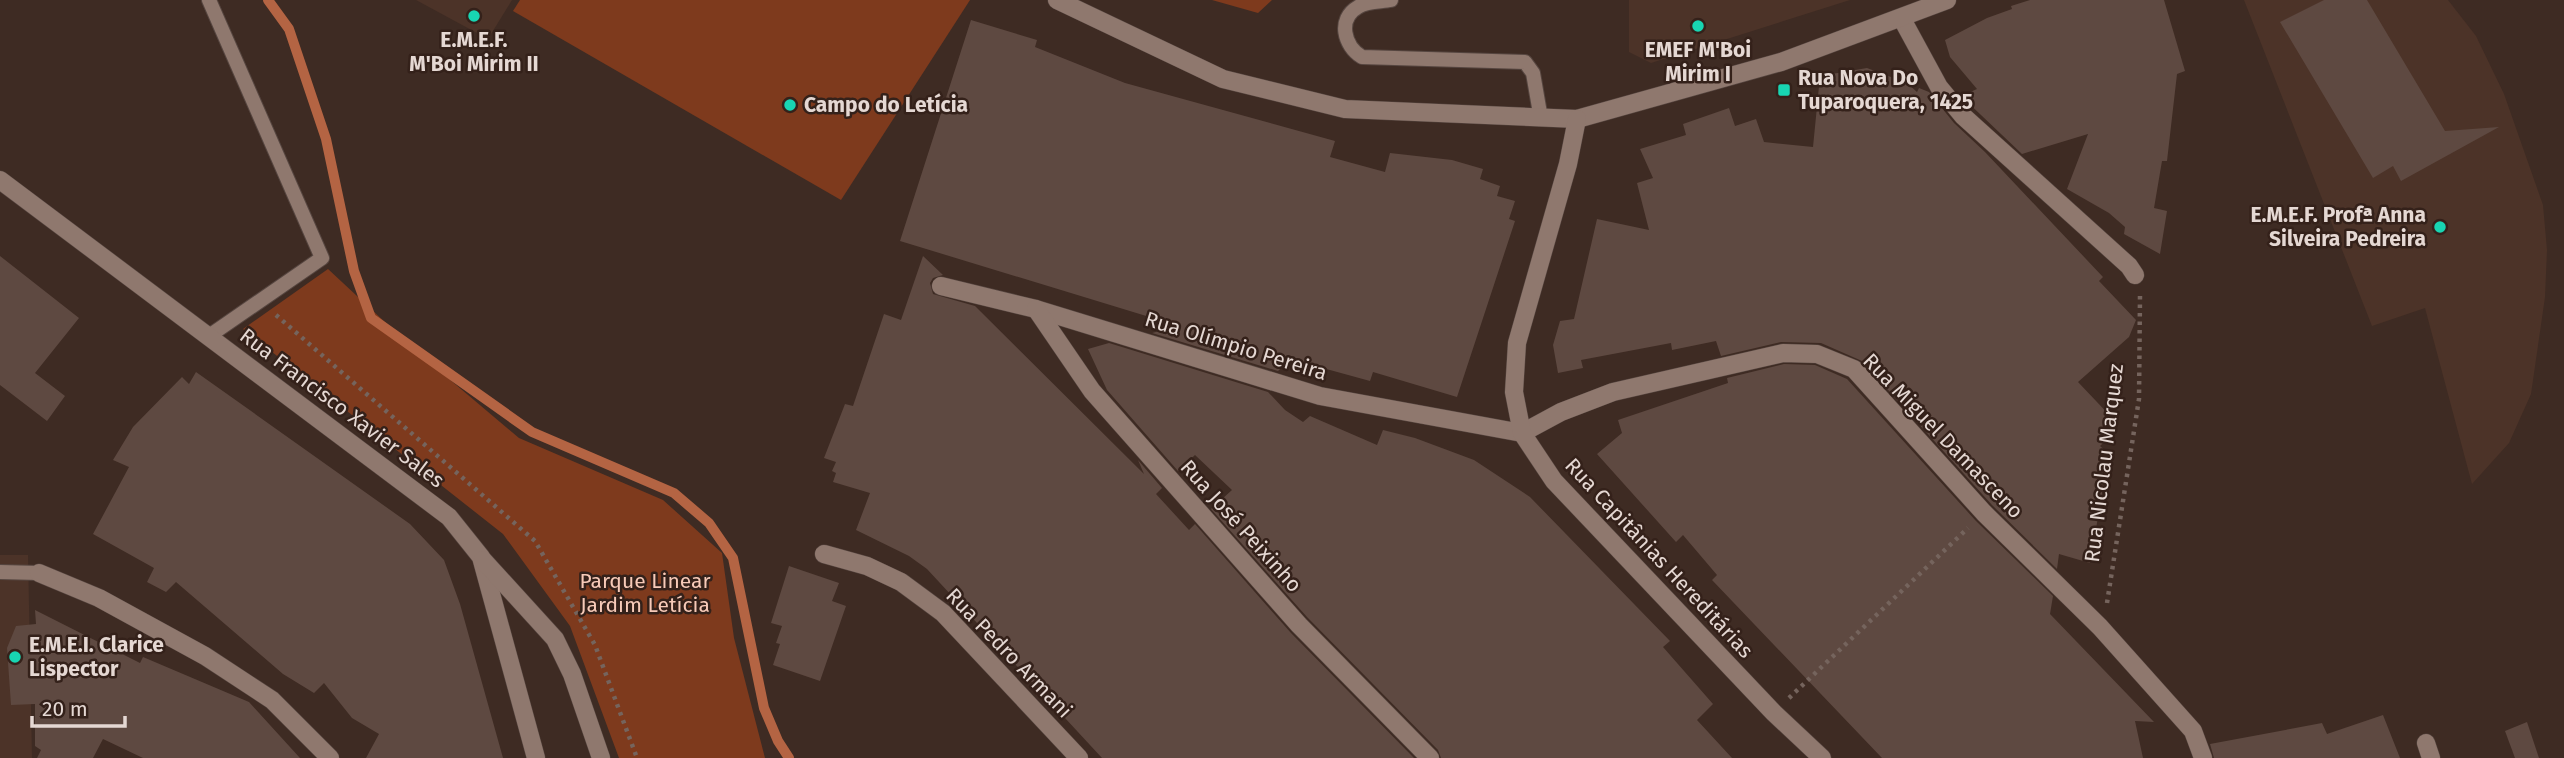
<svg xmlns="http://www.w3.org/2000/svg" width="2564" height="758" viewBox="0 0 2564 758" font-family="'Fira Sans',sans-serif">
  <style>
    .built { fill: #4c3328 }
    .green { fill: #7e3a1d }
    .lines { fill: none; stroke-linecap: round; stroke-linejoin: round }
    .stream { stroke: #b46443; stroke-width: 10 }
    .building { fill: #5e4941 }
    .service-casing { stroke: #564640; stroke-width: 16 }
    .minor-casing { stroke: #564640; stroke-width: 19 }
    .tertiary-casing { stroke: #564640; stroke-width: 19 }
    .path { stroke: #75645d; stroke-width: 4.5; stroke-dasharray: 3.5 5; stroke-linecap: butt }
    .service { stroke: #8f786e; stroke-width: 14 }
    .minor { stroke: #8f786e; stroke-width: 18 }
    .tertiary { stroke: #8f786e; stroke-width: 18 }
    .poi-dot { fill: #18d5b2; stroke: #34211a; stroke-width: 2.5 }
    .labels { text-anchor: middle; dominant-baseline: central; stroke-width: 5; stroke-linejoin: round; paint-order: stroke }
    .poi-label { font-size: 21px; font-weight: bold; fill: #e5d8d3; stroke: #34211a; text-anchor: start }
    .street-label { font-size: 21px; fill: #e5d8d3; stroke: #34211a }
    .park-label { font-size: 21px; fill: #f7cab8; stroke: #34211a }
  </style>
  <rect width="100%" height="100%" fill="#3e2b23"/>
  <!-- built -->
  <g class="built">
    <path d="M416,0h96l-24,39z"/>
    <path d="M1629,0h221l-199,63 -22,-11z"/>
    <path d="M2244,0h204l28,36 28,58 39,111 4,45 -2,47 -14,97 -22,49 -37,41 -47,-176 -53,18z"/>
    <path d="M0,555h28l4,203h-32z"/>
  </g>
  <!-- green -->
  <g class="green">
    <path d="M520,0h450l-129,200 -328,-189z"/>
    <path d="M1212,0h60l-14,13z"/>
    <path d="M328,269l88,82 103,87 144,62 59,53 12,85 31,120h-146l-49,-132 -67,-92 -260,-205z"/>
  </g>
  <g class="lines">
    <!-- stream -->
    <path class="stream" d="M268,0l21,29 37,110 28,132 17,47 161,114 142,61 35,30 24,35 31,150 14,33 11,17"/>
  </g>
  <!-- building -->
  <g class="building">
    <path d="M2030,0h134l21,71 -8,3 -10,87h-5l-8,47 13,3 -7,43 -36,-20 1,-7 -16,-14 -42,-24 21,-55 -66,20 -61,-58 16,-7 -27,-32 -5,-17 42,-22 25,-9 -1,-3z"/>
    <path d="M2324,0h43l78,131 54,-4 -98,54 -8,-15 -20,12 -93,-156z"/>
    <path d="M971,20l66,20 -2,7 90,36 210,58 -5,16 55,15 5,-19 62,7 31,9 -3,10 20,7 -3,10 18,5 -6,18 6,2 -58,176 -84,-25 -3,9 -80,-22 -12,12 -126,-38 27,-7 -279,-85z"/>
    <path d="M1867,68l40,15 10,9 2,-4 10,4 25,31 31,29 118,125 -4,4 37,39 -7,17 -51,45 37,39 -2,12 -13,13 9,8 -19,109 -31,-9 -2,15 -65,-64 -130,-144 -41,-18 -40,-1 -60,14 -5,-15 -44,9 -1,-7 -90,17 2,8 -25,5 -5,-28 7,-24 14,-2 23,-100 52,11 -12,-47 16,-5 -13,-29 46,-14 -3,-11 46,-16 6,18 21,-7 8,23 49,5 7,-71z"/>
    <path d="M0,256l79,62 -44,55 30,23 -18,25 -47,-36z"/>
    <path d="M923,256l20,19 -10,3 -3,5 3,11 42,12 169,168 -6,-14 24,28 -6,6 33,36 6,-6 96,109 123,125h-312l-175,-189 -18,-13 -53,-26 14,-37 -37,-11 3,-9 -4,-2 4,-9 -12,-4 21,-54 8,2 31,-92 17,6z"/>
    <path d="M1109,343l159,49 17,18 18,12 7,-6 67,29 6,-15 32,8 59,22 56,37 140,144 -7,6 50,57 -16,16 35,38h-291l-3,-8 -131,-133 -96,-108 21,-19 -37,-35 -17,16 -71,-81 -19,-41z"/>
    <path d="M1784,364l31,1 32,14 129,142 77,75 -3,18 104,108 -19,-1 8,37h-261l-170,-178 5,-5 -34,-40 -7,7 -79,-88 25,-21 -4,-13 110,-37 -1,-5z"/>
    <path d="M196,372l214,152 34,36 16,44 43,154h-137l13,-24 -27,-16 -28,-35 -10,10 -31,-19 -107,-92 -10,10 -19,-10 7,-14 -61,-34 36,-67 -16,-7 20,-33 49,-50 7,7z"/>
    <path d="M789,566l50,17 -7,18 14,5 -26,75 -47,-16 7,-21 -4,-1 6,-17 -11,-3z"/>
    <path d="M35,610l105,53 3,-6 106,45 51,56h-157l-40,-19 -10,19h-56l4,-8 -6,-4v-42l-24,1 -4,-57 9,-22 20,-2z"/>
    <path d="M2383,715l17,43h-186l-4,-14 112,-21 5,11z"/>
    <path d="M2527,722l12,36h-24l-10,-27z"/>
  </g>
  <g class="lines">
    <defs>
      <g id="service">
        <path d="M1391,0c-10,2 -24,1 -33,7 -21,12 -14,39 4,50l163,5 8,11 8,46"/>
        <path d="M209,336l113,-78 -113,-258"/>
        <path d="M0,572l39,1"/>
      </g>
      <g id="minor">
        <path d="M1902,19l37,68 24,29 166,150 6,9"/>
        <path d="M0,180l449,337 32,40 55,201"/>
        <path d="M941,286l95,23 284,87 202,37 39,-21 52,-20 170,-39 34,1 37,15 130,144 116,114 93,104 10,27"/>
        <path d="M1036,309l56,82 207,234 131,133"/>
        <path d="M824,554l43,12 34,16 42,31 136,145"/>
        <path d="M483,560l72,79 17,35 29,84"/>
        <path d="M39,573l60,25 106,58 67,44 58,58"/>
        <path d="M2426,743l5,15"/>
      </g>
      <g id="tertiary">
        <path d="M1057,0l166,79 122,30 232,10 204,-57 166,-62"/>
        <path d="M1577,119l-9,45 -51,179 -3,49 8,41 32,48 220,232 48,45"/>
      </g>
    </defs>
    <!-- service casing -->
    <use href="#service" class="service-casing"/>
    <!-- minor casing -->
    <use href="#minor" class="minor-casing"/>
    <!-- tertiary casing -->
    <use href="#tertiary" class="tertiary-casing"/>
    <!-- path -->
    <g class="path">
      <path d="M276,315l259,226 60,104 42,113"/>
      <path d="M2107,603l32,-204 1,-103"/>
      <path d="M1789,698l179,-170"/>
    </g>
    <!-- service -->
    <use href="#service" class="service"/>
    <!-- minor -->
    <use href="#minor" class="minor"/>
    <!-- tertiary -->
    <use href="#tertiary" class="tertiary"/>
  </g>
  <!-- markers -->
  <g class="poi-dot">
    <circle cx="474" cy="16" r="7"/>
    <circle cx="1698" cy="26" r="7"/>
    <rect x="1777" y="83" width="14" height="14" rx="3.5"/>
    <circle cx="790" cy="105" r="7"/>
    <circle cx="2440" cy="227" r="7"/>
    <circle cx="15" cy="657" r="7"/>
  </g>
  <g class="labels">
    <!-- poi labels -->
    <g class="poi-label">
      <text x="474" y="40" text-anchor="middle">E.M.E.F.<tspan x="474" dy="24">M'Boi Mirim II</tspan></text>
      <text x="1698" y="50" text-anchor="middle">EMEF M'Boi<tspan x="1698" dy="24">Mirim I</tspan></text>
      <text x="1798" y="78">Rua Nova Do<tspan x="1798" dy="24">Tuparoquera, 1425</tspan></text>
      <text x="804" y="105">Campo do Letícia</text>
      <text x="2426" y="215" text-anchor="end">E.M.E.F. Profª Anna<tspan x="2426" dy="24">Silveira Pedreira</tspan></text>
      <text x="29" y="645">E.M.E.I. Clarice<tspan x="29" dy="24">Lispector</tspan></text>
    </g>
    <!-- street labels -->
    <g class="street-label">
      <text transform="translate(1236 346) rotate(17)">Rua Olímpio Pereira</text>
      <text transform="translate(342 408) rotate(37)">Rua Francisco Xavier Sales</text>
      <text transform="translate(1943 436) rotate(46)">Rua Miguel Damasceno</text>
      <text transform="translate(2104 463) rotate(-83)">Rua Nicolau Marquez</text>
      <text transform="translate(1241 526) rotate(48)">Rua José Peixinho</text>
      <text transform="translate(1659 558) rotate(47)">Rua Capitânias Hereditárias</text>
      <text transform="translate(1009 653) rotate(46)">Rua Pedro Armani</text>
    </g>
    <!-- park labels -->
    <g class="park-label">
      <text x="645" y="581">Parque Linear<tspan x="645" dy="24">Jardim Letícia</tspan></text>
    </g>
  </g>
  <!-- scale -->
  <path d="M32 716v10h93v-10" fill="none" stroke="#e5d8d3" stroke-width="3.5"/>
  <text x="42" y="716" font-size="21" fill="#e5d8d3" stroke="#34211a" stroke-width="5" paint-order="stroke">20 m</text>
</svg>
